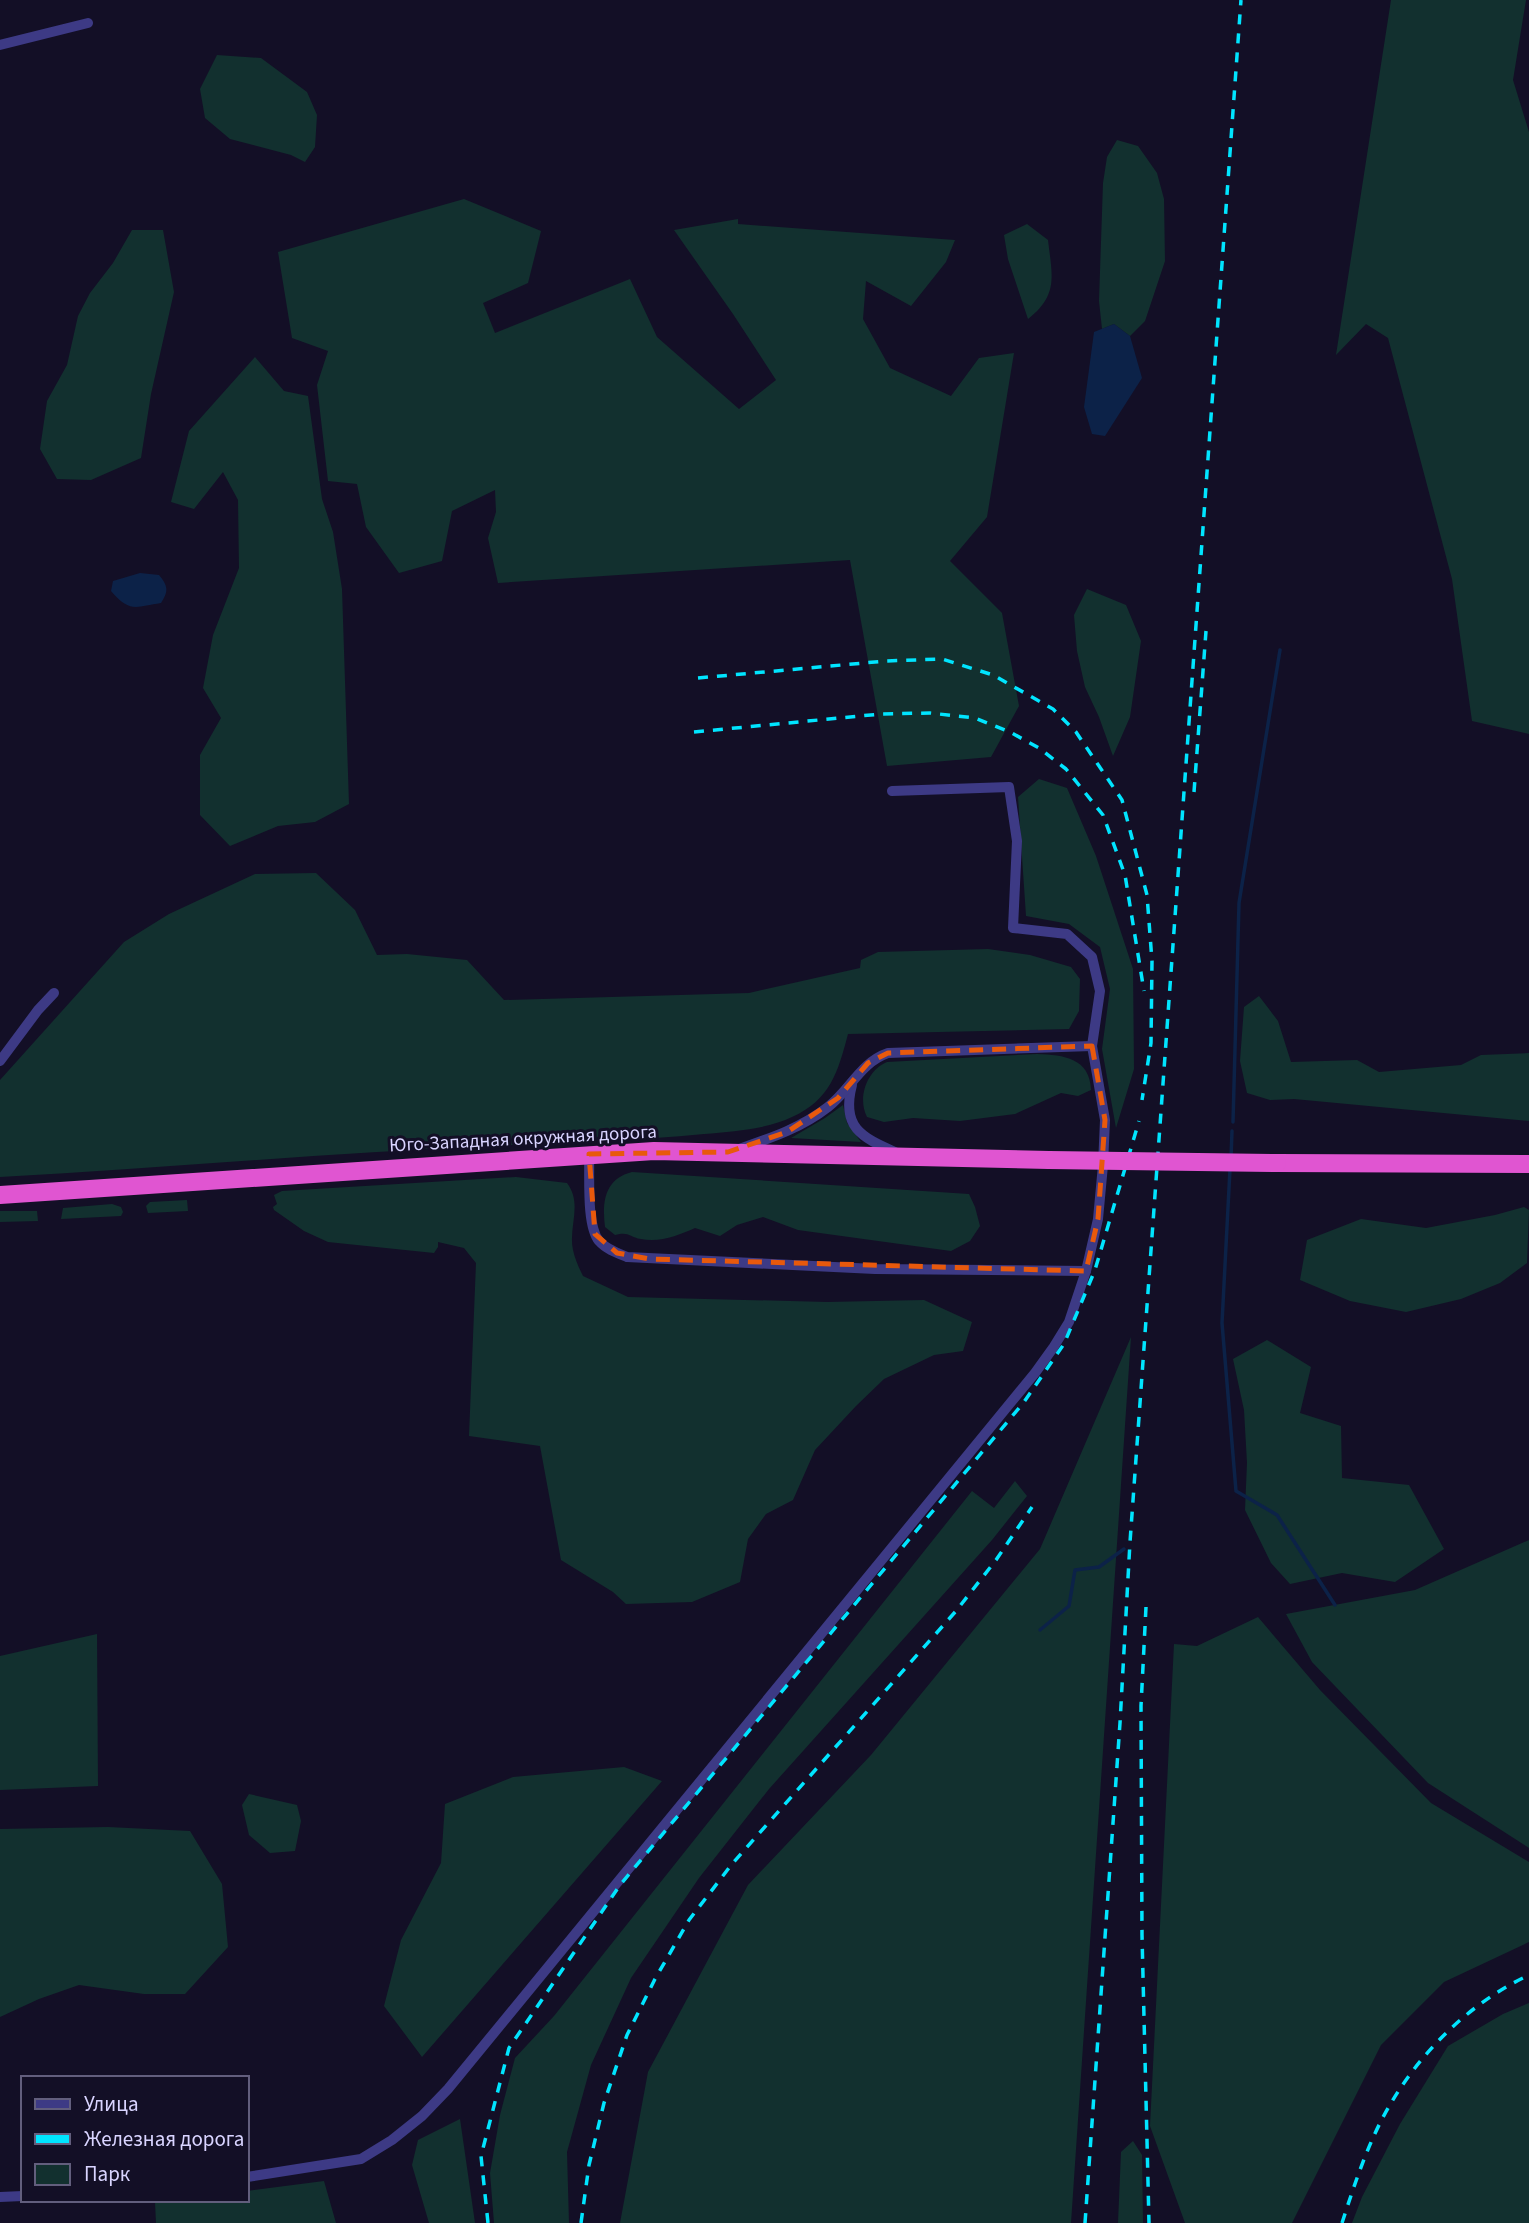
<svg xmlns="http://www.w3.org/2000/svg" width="1529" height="2223" viewBox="0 0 1529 2223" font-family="'Source Sans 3',sans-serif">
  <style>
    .green { fill: #12302f }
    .water { fill: #0c2248 }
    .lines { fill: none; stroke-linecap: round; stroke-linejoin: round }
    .stream { stroke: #0c2248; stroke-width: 3.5 }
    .minor { stroke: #3d3a85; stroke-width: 10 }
    .trunk { stroke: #e055d1; stroke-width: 18 }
    .rail { stroke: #00e5ff; stroke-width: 3.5; stroke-dasharray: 10 9; stroke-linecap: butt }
    .trunk-bridge { stroke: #e055d1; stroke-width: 18 }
    .marked { fill: none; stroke: #e8590c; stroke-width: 5; stroke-dasharray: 14 9; stroke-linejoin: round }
    .labels { text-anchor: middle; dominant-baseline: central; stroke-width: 6; stroke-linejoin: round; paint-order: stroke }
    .street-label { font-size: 19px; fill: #d9d4ff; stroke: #130f26 }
  </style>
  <rect width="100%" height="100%" fill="#130f26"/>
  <!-- green -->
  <g class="green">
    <path d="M1391,0h135l-13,80 16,52v602l-57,-13 -20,-142 -64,-241 -22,-14 -30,31z"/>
    <path d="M217,55l44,3 46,34 10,23 -2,32 -10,15 -14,-7 -61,-16 -25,-21 -5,-29z"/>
    <path d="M1117,140l21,6 19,27 7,26 1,62 -20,60 -15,15 -16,-12 -12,5 -3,-28 4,-118 4,-26z"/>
    <path d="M464,199l77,32 -13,52 -45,20 12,30 135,-54 27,58 82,72 37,-29 -43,-66 -59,-84 64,-11v5l217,16 -9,22 -35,44 -45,-25 -3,38 27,49 61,28 28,-38 35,-5 -27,164 -37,44 52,52 17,93 -28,51 -104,9 -37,-206 -352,23 -10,-45 8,-26 -1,-22 -43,21 -10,50 -43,12 -33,-46 -9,-43 -29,-3 -11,-96 11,-34 -36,-13 -14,-86z"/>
    <path d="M1027,224l21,16c4,35 11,55 -20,79l-20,-60 -4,-24z"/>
    <path d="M132,230h31l11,62 -23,102 -10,64 -50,22 -34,-1 -17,-30 7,-48 20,-36 11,-49 12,-23 23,-30z"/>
    <path d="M255,357l29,34 24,5 14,103 11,33 9,57 7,215 -34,18 -37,4 -48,20 -30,-31v-60l21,-37 -18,-30 10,-53 26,-67 -1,-68 -15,-28 -29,37 -23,-7 18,-71z"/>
    <path d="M1087,589l39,16 15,36 -11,76 -17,39 -14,-39 -14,-30 -8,-36 -3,-36z"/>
    <path d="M1039,779l28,9 29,68 37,113 1,100 -18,59 -14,-79 8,-60 -10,-42 -31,-23 -43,-8 -8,-119z"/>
    <path d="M316,873l39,37 22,45 30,-1 60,6 37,40 245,-7 111,-25 1,-8 17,-8 110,-3 42,6 41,12 9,12 -1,32 -10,18 -221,5c-10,38 -18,66 -56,83 -28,13 -58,14 -88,17 -71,7 -141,8 -212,12 -164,7 -328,22 -492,31v-97l124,-138 45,-28 86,-40z"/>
    <path d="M1259,996l19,25 13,41 66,-2 22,12 82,-7 20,-10 48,-2v68l-235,-22 -24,1 -23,-7 -7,-32 4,-54z"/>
    <path d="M1037,1054c27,1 53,4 54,36l-13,6 -17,-3 -46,21 -55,7 -47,-3 -29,4 -17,-5c-10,-19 0,-47 20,-55z"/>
    <path d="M843,1105l4,18 14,19 -70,-4 34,-20z"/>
    <path d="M632,1172l337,22 6,13 5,19 -10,15 -19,10 -153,-21 -35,-13 -26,8 -17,11 -25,-8c-16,7 -35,15 -54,11 -12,-2 -12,-8 -26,-4l-10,-8c-3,-24 -1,-48 27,-55z"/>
    <path d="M516,1177l51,6c16,21 1,44 6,67 2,9 6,18 10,26l45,21 199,5 97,-2 48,22 -9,29 -29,4 -50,24 -28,27 -41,44 -22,50 -27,14 -18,25 -8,43 -48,20 -66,2 -13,-12 -52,-32 -21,-114 -71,-10 7,-173 -12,-15 -26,-6v5l-4,6 -106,-11 -24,-11 -30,-21 -1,-3 4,-3 -3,-9 8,-4z"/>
    <path d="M187,1200l1,11 -40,2 -2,-7 4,-4z"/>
    <path d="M112,1204l9,3 2,5 -2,4 -60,3 2,-11z"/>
    <path d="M1524,1207l5,3 -2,53 -27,20 -39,16 -55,13 -56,-11 -50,-21 7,-40 54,-21 65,9 69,-13z"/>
    <path d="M0,1211h37l1,10 -38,1z"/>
    <path d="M1131,1337l-60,886h-451l28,-151 100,-187 123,-130 169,-206z"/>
    <path d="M1267,1340l44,27 -11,46 41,13 1,52 67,7 35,64 -49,33 -53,-9 -52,11 -19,-21 -26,-53 2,-47 -3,-53 -11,-51z"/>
    <path d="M1015,1481l12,15 -35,44 -223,249 -70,89 -68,100 -40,87 -24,87 2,71h-75l-4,-50 10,-58 15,-57 39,-42 418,-525 22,17z"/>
    <path d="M1529,1540v308l-101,-65 -116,-121 -26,-48 129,-24z"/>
    <path d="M1258,1617l62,73 111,113 98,59v80l-85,40 -63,63 -89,178h-107l-35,-97 24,-482 23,2z"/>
    <path d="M97,1634l1,152 -98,4v-134z"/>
    <path d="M624,1767l38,14 -240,276 -38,-51 17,-66 40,-77 4,-59 68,-27z"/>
    <path d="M249,1794l48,11 4,16 -6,30 -25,2 -21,-18 -7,-30z"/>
    <path d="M108,1827l82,4 32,53 6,63 -43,47h-41l-65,-9 -40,14 -39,18v-188z"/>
    <path d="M1529,2003v220h-177l10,-26 38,-73 48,-78 55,-32z"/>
    <path d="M460,2119l15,104h-46l-17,-58 6,-25z"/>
    <path d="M1133,2141l9,14 1,68h-25l3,-71z"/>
    <path d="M324,2181l12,42h-180l-1,-21 92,-2v-9z"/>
  </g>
  <!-- water -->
  <g class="water">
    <path d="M1114,324l16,12 12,42 -37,58 -13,-2 -8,-27 10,-75z"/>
    <path d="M140,573l19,2c9,11 10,16 2,28 -26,4 -31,10 -50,-12l2,-10z"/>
  </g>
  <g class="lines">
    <!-- stream -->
    <g class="stream">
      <path d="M1233,1122l6,-219 41,-253"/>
      <path d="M1231,1158l1,-27"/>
      <path d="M1230,1169l-8,154 14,168 41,24 58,90"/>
      <path d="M1040,1630l29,-24 6,-36 24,-3 25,-18"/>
    </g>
    <!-- minor -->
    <g class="minor">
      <path d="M0,45l88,-22"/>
      <path d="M0,1061l38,-51 16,-17"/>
      <path d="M852,1085c-11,42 9,52 43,67"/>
      <path d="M739,1149c32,-11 62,-21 89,-42 22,-17 33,-45 60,-54l204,-7"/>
      <path d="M589,1154c1,21 -3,71 10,87 7,8 18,12 28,16l248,12 211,2"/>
      <path d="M247,2177l114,-18 31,-19 30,-24 26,-27 587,-716 18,-25 16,-26 17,-51 12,-52 5,-54 2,-45 -13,-74 8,-55 -8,-34 -25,-23 -54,-6 4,-87 -8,-54 -117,4"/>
      <path d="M0,2197l23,-1"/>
    </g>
    <!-- trunk -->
    <g class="trunk">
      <path d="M1277,1163l252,1"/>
      <path d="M0,1195l654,-44 395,9"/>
    </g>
    <!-- rail -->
    <g class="rail">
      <path d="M698,678l188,-17 56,-2 51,16 60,34 23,23 46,68 25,95 5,66 -1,82 -9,57"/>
      <path d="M694,732l187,-18 49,-1 45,5 35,14 29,16 27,21 37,46 22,60 19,116"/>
      <path d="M1194,792l12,-161"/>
      <path d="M1146,1607l-5,99 1,229 7,288"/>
      <path d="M488,2223l-7,-67 28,-108 111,-163 404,-483 40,-58 31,-74 44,-149"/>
      <path d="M581,2223l8,-58 15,-62 23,-68 28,-56 34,-59 43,-56 224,-253 40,-51 36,-53"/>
      <path d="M1085,2223l35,-500 10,-181 111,-1542"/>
      <path d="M1342,2223c11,-34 22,-68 38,-100 32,-63 85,-118 149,-148"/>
    </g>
    <!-- trunk-bridge -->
    <path class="trunk-bridge" d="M1049,1160l228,3"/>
  </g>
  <!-- marked area -->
  <path class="marked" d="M1092,1046l13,74 -7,99 -12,52 -436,-12 -33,-6 -22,-19 -6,-80 139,-2 59,-20 51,-34 30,-35 20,-10z"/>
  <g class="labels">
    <!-- street labels -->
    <g class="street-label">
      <text transform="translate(523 1139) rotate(-3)">Юго-Западная окружная дорога</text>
    </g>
  </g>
  <!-- legend -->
  <rect x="21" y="2076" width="228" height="126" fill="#130f26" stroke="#625e7d" stroke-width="2"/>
  <rect x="35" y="2099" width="35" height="10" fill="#3d3a85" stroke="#625e7d" stroke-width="2"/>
  <text x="84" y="2111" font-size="21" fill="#d9d4ff">Улица</text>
  <rect x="35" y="2134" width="35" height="10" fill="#00e5ff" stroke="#625e7d" stroke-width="2"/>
  <text x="84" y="2146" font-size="21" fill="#d9d4ff">Железная дорога</text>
  <rect x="35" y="2164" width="35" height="21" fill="#12302f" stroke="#625e7d" stroke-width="2"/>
  <text x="84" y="2181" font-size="21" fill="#d9d4ff">Парк</text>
</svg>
